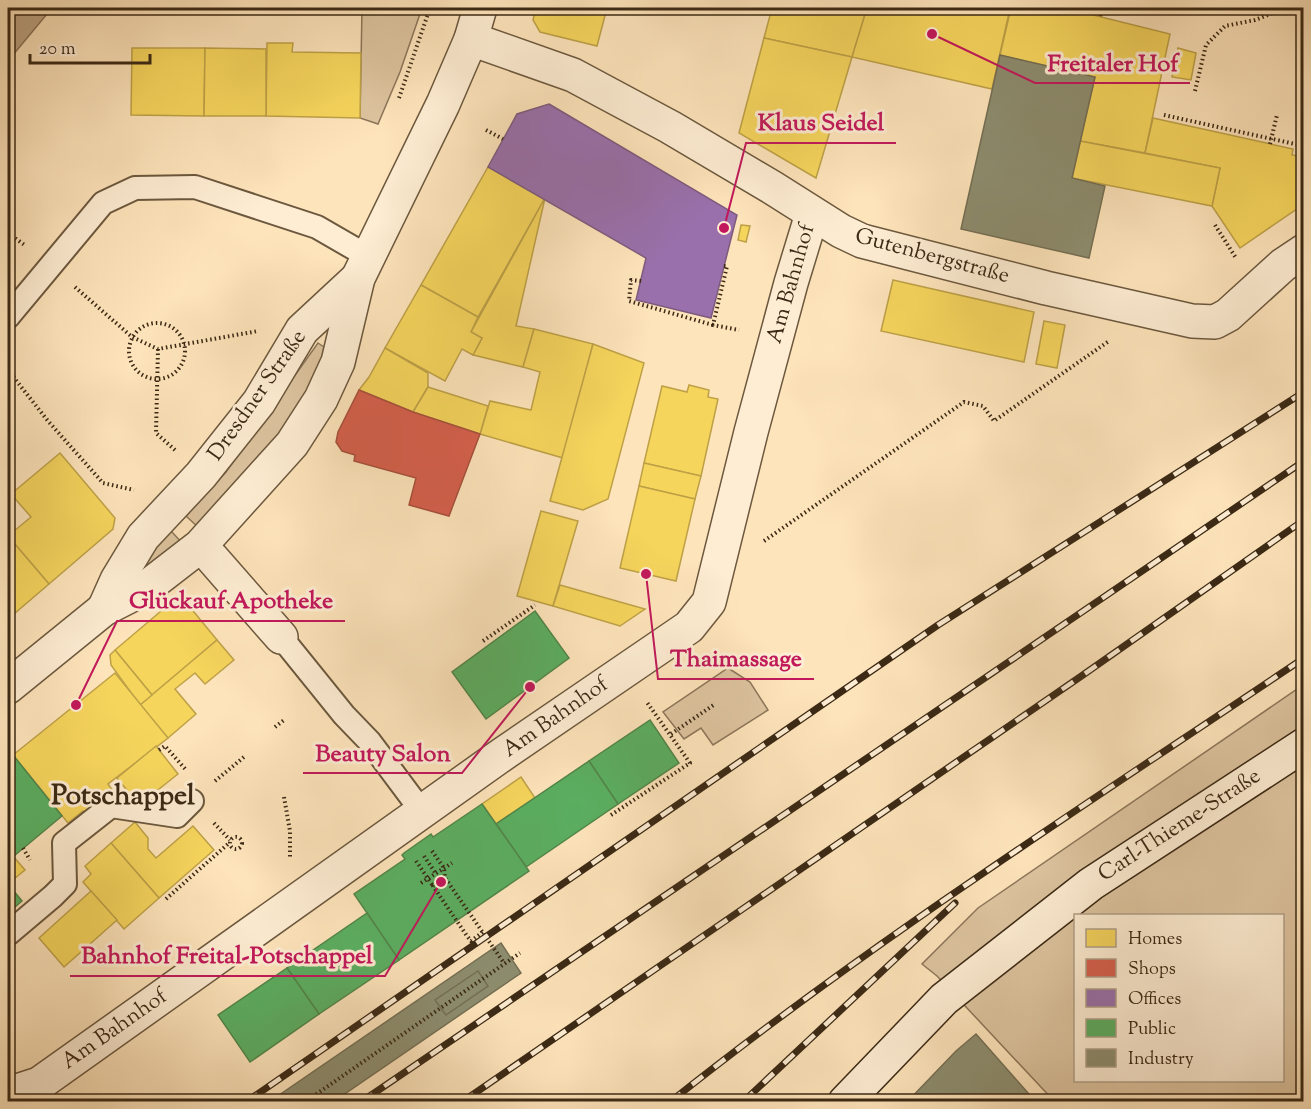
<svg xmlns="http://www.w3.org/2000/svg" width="1311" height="1109" viewBox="0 0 1311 1109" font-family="'Sorts Mill Goudy',serif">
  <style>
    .green { fill: #ddc49f; stroke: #8c765a; stroke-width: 1.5; fill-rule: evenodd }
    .water { fill: #bca483; stroke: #887357; stroke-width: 1.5 }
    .homes { fill: #f6d55c; stroke: #bea147; stroke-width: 1.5 }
    .shops { fill: #d6604d; stroke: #a8503c; stroke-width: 1.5 }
    .offices { fill: #9970ab; stroke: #7d5b7e; stroke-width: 1.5 }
    .public { fill: #5aae61; stroke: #51864a; stroke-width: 1.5 }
    .industry { fill: #8c8c6e; stroke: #746e53; stroke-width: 1.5 }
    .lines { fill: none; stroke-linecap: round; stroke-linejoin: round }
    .service-casing { stroke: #6c583e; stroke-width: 26 }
    .pedestrian-casing { stroke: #6c583e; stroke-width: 36 }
    .minor-casing { stroke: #6c583e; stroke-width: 36 }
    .tertiary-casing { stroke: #6c583e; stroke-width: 36 }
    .secondary-casing { stroke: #3b2915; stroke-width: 36 }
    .path { stroke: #3b2915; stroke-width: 4; stroke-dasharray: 1.5 3; stroke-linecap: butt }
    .service { stroke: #feedd3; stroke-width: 22 }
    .pedestrian { stroke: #feedd3; stroke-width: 33 }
    .minor { stroke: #feedd3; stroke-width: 33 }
    .tertiary { stroke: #feedd3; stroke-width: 33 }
    .secondary { stroke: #feedd3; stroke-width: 33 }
    .rail-casing { stroke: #3b2915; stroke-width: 7 }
    .rail { stroke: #feedd3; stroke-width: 4.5; stroke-dasharray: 14; stroke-linecap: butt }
    .labels { text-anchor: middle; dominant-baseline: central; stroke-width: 6; stroke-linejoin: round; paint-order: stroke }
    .street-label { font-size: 22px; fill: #3b2915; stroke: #feedd3 }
    .district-label { font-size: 28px; font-weight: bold; fill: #3b2915; stroke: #feedd3 }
    .leader { fill: none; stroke: #c2185b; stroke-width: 2 }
    .callout-dot { fill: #c2185b; stroke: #feedd3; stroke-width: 2 }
    .callout-label { font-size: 24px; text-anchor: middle; font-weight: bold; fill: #c2185b; stroke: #feedd3; stroke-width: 6; stroke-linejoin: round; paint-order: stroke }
  </style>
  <rect width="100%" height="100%" fill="#fee4bb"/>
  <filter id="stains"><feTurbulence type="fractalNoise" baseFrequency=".00333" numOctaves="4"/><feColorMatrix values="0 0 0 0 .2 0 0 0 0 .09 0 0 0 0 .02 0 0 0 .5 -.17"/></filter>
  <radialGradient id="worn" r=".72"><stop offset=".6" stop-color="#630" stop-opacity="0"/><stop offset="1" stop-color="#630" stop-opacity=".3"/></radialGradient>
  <!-- green -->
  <g class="green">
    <path d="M362,8h60l-22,64 -22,52 -18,-6z"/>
    <path d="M318,343l6,4 -2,16 -12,35 -110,131 -14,-13 40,-44z"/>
    <path d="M171,531l13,14 -49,41 1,-19z"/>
    <path d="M728,668l22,14 18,28 -55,35 -12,-17 -17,11 -21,-27z"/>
    <path d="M1303,685v416h-249l-117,-125 -15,-12 56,-56zM1076,916h206v164h-206z"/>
  </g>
  <!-- water -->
  <path class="water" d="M8,8h44l-44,53z"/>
  <!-- homes -->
  <g class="homes">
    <path d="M536,8h71l-10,38 -57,-14 -7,-12z"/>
    <path d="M772,8h95l-15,49 -88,-19z"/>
    <path d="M867,8h117l25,5 -17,76 -140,-32z"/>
    <path d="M1011,8h54l105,26 -25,119 -65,-12 15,-64 -95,-22z"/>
    <path d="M764,38l88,19 -36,121 -77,-45z"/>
    <path d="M267,43h26l-1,9 69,1 -1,65 -94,-2z"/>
    <path d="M132,48h73l-1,68 -73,-1z"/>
    <path d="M205,48l61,1v67h-62z"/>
    <path d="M1178,48l18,5 -5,27 -19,-3z"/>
    <path d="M1153,118l140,31 -1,6 12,2v47l-64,44 -28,-42 8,-38 -75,-15z"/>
    <path d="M1080,141l140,27 -8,38 -140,-28z"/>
    <path d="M488,167l57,31 -67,119 -57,-32z"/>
    <path d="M545,198l-29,128 18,3 -11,38 -50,-12 9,-17 -11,-6z"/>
    <path d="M741,225l9,1 -4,16 -8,-2z"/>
    <path d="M893,280l141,32 -10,50 -143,-31z"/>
    <path d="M421,285l57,32 -7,15 11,6 -9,17 -11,-6 -17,32 -60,-33z"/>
    <path d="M1044,321l21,4 -8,43 -21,-4z"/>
    <path d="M534,329l59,15 -30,114 -83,-24 10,-33 41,9 9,-38 -17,-5z"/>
    <path d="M593,344l51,19 -36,136 -25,11 -33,-9z"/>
    <path d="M385,348l43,25v14l-15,25 -54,-22 10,-13z"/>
    <path d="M689,385l20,5 -1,7 10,2 -17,77 -57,-13 18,-77 25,6z"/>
    <path d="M428,387l60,19 -8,28 -67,-22z"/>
    <path d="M60,453l55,65 -2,11 -64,55 -41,-48 23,-19 -20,-23z"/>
    <path d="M644,463l57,13 -6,23 -56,-13z"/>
    <path d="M639,486l56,13 -19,82 -56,-13z"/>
    <path d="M541,511l37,10 -25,85 -36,-10z"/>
    <path d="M8,536l41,48 -41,35z"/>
    <path d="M560,585l85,24 -25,17 -67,-20z"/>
    <path d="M180,595l37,45 -65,55 -37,-45z"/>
    <path d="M217,640l17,20 -29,24 -10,-11 -20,16 21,25 -28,24 -28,-33z"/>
    <path d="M115,650l37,45 -12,10 -29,-40 -1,-10z"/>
    <path d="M115,673l53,65 -60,46 7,10 -28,23 -4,-6 -15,12 -55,-68z"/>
    <path d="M156,746l22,28 -39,31 -22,-27z"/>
    <path d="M521,777l14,21 -39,26 -14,-20z"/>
    <path d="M135,822l13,16v11l8,9 37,-32 21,24 -55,48 -48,-55z"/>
    <path d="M111,843l48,55 -35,31 -41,-47 8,-8 -6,-8z"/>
    <path d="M13,856l12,14 -17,14v-23z"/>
    <path d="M91,891l26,29 -53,47 -25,-29z"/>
  </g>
  <!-- shops -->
  <path class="shops" d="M359,390l54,22 67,22 -31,82 -40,-11 7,-27 -62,-17 1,-6 -13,-4 -6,-9 2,-10z"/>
  <!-- offices -->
  <path class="offices" d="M549,104l188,111 -26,103 -75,-18 10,-42 -158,-91 29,-53z"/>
  <!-- public -->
  <g class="public">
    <path d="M535,611l34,47 -83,61 -34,-47z"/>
    <path d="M650,720l29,43 -61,41 -29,-43z"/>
    <path d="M13,755l49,61 -54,45v-102z"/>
    <path d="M589,761l29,43 -92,63 -30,-43z"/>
    <path d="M482,804l47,67 -130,89 -45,-66 51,-35 -3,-4 2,-2 27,-19 2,3z"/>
    <path d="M8,884l14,17 -14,12z"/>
    <path d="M367,913l32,47 -80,54 -32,-46z"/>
    <path d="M287,968l32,46 -69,48 -32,-47z"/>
  </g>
  <!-- industry -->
  <g class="industry">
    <path d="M1000,55l95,22 -23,101 33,8 -16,72 -128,-29z"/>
    <path d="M501,943l20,30 -188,129h-64z"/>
    <path d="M478,971l10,15 -42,29 -11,-15z"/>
    <path d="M976,1034l60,68h-129l49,-51z"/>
  </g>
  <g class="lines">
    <defs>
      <g id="service">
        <path d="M8,317l95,-114 32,-15 60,-1 122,40 52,30"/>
        <path d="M281,637l63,78 26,27 53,71"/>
        <path d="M8,934l45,-38 12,-12 -1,-41 47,-37 66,10 15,-15"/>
      </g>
      <path id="pedestrian" d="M212,558l69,79"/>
      <g id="minor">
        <path d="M471,39l102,36 97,52 103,61 68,43 21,10 184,47 146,33 23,1 13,-7 55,-50 21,-14"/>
        <path d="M8,1094l31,-10 464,-330 186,-127 20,-25 42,-170 40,-149 21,-69"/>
      </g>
      <g id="tertiary">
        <path d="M104,609l13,-29 26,-43 58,-62 58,-73 43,-72 56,-52"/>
        <path d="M8,687l96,-78 43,-22 53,-41 92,-102 29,-45 17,-37 20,-84 85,-174 28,-65 9,-31"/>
      </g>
      <path id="secondary" d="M845,1102l99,-103 147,-115 213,-139"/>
    </defs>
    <!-- service casing -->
    <use href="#service" class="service-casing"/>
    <!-- pedestrian casing -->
    <use href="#pedestrian" class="pedestrian-casing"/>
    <!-- minor casing -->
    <use href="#minor" class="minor-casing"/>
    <!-- tertiary casing -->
    <use href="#tertiary" class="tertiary-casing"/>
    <!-- secondary casing -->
    <use href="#secondary" class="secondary-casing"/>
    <!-- path -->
    <g class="path">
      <path d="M1100,16l2,-8"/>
      <path d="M1195,91l11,-46 19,-19 30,-6 23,-9"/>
      <path d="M399,98l31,-90"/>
      <path d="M1164,115l140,31"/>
      <path d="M486,130l17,9"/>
      <path d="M1270,144l7,-29"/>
      <path d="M1215,225l21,33"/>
      <path d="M8,233l18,13"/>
      <path d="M724,266h3l-14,59 26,5"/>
      <path d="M641,281l-10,-1 -2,21 84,24"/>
      <path d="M75,287l57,50 26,12 100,-18"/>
      <circle cx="157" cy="351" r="28"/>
      <path d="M158,349l-2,84 19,17"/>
      <path d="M8,364l7,15 33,42 55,62 31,7"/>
      <path d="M764,541l200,-139 19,4 11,15 115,-80"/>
      <path d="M8,623l3,5"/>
      <path d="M483,641l52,-36"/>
      <path d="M275,727l9,-7"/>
      <path d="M671,734l44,-30"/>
      <path d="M159,750l6,-4 22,25"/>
      <path d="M215,781l29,-24"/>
      <path d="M284,797l6,34v28"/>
      <path d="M611,815l79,-52 -44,-62"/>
      <path d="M214,823l16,17"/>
      <circle cx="236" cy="843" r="6"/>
      <path d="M23,848l7,12"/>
      <path d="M432,851l12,17 1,10 59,85"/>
      <path d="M424,856l12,18"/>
      <path d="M416,861l17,25"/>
      <path d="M445,878l-12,8 34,50 4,5 12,-9"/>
      <path d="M421,883l31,-20"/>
      <path d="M166,899l63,-56"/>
      <path d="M305,1102l215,-149"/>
    </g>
    <!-- service -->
    <use href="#service" class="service"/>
    <!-- pedestrian -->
    <use href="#pedestrian" class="pedestrian"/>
    <!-- minor -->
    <use href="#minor" class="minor"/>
    <!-- tertiary -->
    <use href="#tertiary" class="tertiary"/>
    <!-- secondary -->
    <use href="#secondary" class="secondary"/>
    <defs>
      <g id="rail">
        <path d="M246,1102l692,-477 366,-233"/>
        <path d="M361,1102l943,-641"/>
        <path d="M462,1102l618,-425 224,-157"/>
        <path d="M670,1102c202,-161 420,-300 634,-444"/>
        <path d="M743,1102l212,-199"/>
      </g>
    </defs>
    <!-- rail casing -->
    <use href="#rail" class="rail-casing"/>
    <!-- rail -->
    <use href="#rail" class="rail"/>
  </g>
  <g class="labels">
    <!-- street labels -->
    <g class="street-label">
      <text transform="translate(932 257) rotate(15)">Gutenbergstraße</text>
      <text transform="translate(792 284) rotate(-74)">Am Bahnhof</text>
      <text transform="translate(258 396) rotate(-55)">Dresdner Straße</text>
      <text transform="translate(556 718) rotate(-35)">Am Bahnhof</text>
      <text transform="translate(1180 826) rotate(-33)">Carl-Thieme-Straße</text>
      <text transform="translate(115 1030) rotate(-35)">Am Bahnhof</text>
    </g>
    <!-- district labels -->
    <g class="district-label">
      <text x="123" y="797">Potschappel</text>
    </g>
  </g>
  <!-- callouts -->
  <path class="leader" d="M932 34L1035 83H1190M724 228L746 143H896M76 705L117 621H345M646 574L658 679H814M530 687L462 773H303M441 882L385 976H70"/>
  <g class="callout-dot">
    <circle cx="932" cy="34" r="6"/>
    <circle cx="724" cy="228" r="6"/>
    <circle cx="76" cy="705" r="6"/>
    <circle cx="646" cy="574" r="6"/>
    <circle cx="530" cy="687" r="6"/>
    <circle cx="441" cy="882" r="6"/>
  </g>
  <g class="callout-label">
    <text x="1113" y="71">Freitaler Hof</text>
    <text x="821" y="130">Klaus Seidel</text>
    <text x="231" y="608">Glückauf Apotheke</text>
    <text x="736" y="666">Thaimassage</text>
    <text x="383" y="761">Beauty Salon</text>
    <text x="227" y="963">Bahnhof Freital-Potschappel</text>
  </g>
  <!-- margin -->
  <rect width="1311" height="1109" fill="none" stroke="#fee4bb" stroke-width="30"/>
  <rect x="9" y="9" width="1293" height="1091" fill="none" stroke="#3b2915" stroke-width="3"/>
  <rect x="15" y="15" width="1281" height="1079" fill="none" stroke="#3b2915" stroke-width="1.5"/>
  <!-- legend -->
  <rect x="1074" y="914" width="210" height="168" fill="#feedd3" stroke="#b09f87" stroke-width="1.5"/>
  <rect x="1086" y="929" width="30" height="18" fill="#f6d55c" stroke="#b09f87" stroke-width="1.5"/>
  <text x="1128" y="944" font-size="18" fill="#3b2915">Homes</text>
  <rect x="1086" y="959" width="30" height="18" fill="#d6604d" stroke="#b09f87" stroke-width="1.5"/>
  <text x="1128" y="974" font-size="18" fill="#3b2915">Shops</text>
  <rect x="1086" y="989" width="30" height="18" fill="#9970ab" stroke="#b09f87" stroke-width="1.5"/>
  <text x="1128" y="1004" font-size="18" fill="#3b2915">Offices</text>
  <rect x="1086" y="1019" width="30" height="18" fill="#5aae61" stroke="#b09f87" stroke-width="1.5"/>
  <text x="1128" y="1034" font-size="18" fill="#3b2915">Public</text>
  <rect x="1086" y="1049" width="30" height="18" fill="#8c8c6e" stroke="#b09f87" stroke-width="1.5"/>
  <text x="1128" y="1064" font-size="18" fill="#3b2915">Industry</text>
  <!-- scale -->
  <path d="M30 54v9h120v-9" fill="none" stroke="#3b2915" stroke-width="3"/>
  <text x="39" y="54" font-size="18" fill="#3b2915" stroke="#feedd3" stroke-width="4.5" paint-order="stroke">20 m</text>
  <rect width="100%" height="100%" filter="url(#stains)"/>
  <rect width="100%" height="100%" fill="url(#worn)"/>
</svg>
